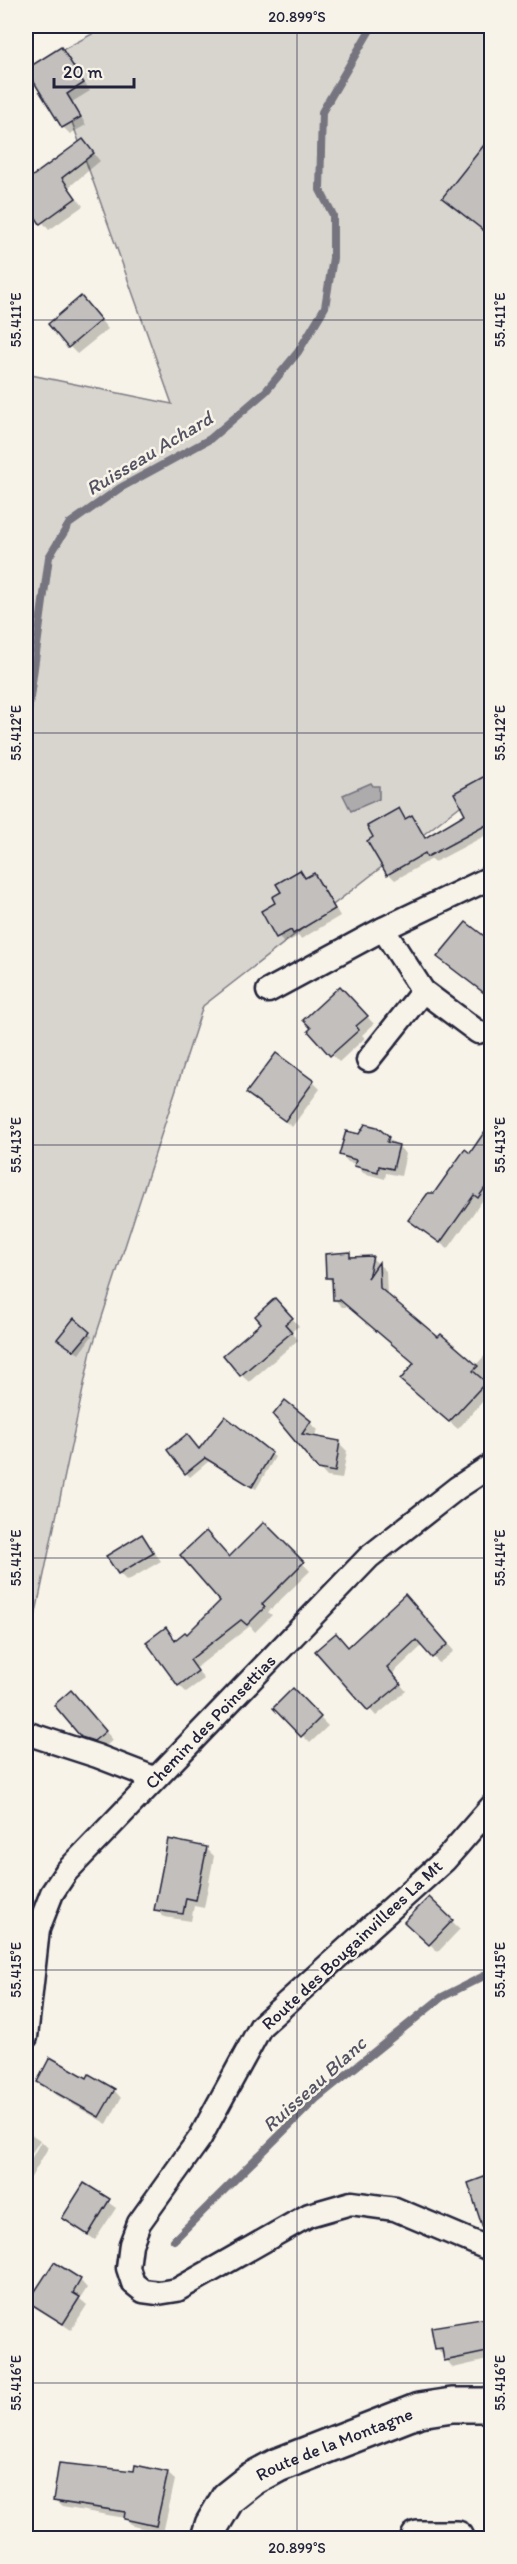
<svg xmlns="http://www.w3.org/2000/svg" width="517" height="2564" viewBox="0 0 517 2564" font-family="Itim,sans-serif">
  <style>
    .green { fill: #d8d5cf; stroke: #7d7c85; stroke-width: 1.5 }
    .water { fill: #aeabad; stroke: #76747f; stroke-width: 1.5 }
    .shadow { fill: #0003 }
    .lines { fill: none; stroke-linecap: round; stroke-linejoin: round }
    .stream { stroke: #76747f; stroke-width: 8 }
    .building { fill: #c2bfbd; stroke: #22223b; stroke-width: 1.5 }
    .street-casing { stroke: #22223b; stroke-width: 27 }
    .secondary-casing { stroke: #22223b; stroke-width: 38 }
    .street { stroke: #f7f3e8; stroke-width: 22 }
    .secondary { stroke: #f7f3e8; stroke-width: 33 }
    .ticks { fill: none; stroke: #22223b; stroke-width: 1.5; stroke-opacity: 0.45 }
    .labels { text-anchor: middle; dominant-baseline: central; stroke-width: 5; stroke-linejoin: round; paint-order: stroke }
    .street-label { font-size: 18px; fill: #22223b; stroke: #f7f3e8 }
    .water-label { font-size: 20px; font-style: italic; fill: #535263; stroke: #f7f3e8 }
    .neatline { fill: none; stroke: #22223b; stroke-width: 2 }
    .ticks-label { font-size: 15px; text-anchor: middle; fill: #22223b }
  </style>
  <rect width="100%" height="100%" fill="#f7f3e8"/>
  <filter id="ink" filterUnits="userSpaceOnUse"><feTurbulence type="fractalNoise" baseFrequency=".0167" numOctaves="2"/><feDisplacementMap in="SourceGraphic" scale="12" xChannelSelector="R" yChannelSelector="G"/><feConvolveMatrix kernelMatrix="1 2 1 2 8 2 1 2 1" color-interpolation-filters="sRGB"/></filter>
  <g filter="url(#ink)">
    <!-- green -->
    <path class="green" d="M107,26h384v756l-288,224 -112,345 -65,309v-1286l146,30 -123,-347z"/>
    <!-- water -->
    <path class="water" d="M371,783l2,3h6v13l-28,12 -8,-16z"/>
    <!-- shadow -->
    <g class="shadow">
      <path d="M61,49l29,42 -18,11 14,23 -16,9 -7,-7z"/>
      <path d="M492,137v101l-48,-40z"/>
      <path d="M83,141l17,20 -31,26 14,19 -34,24 -23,-29v-18z"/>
      <path d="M89,306l19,23 -31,25 -8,-8z"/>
      <path d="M492,774v58l-57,30 -3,-3 -37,21 -6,-6 10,-64 8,9 4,-2 7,7 9,15 40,-25z"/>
      <path d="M300,872l7,7 6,-4 7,7 20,34 -39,23 -3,-3 -14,8 -21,-32 14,-8z"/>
      <path d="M340,988l34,36 -12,11 3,3 -26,24 -29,-30z"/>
      <path d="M313,1082l7,7 -28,38 -44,-34z"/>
      <path d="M492,1124v72l-6,8 -4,-3 -34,48 -38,-29 60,-65z"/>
      <path d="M360,1136l28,2 10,8 8,8 -5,22 -15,-3 -1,6 -22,-6 -7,-9 -8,-2 -7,-8z"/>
      <path d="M349,1254l4,4h19l14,13 1,25 88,70 17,-18v43l-34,38 -49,-41 6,-25 -66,-56h-7l-8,-8v-15l-6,-6z"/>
      <path d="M282,1307l17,19 -8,6 7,8 -49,42 -8,-7z"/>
      <path d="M89,1333l3,3 -13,18 -16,-11z"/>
      <path d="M285,1402l33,28 -5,7 26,6 8,8 -5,28 -15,-2 -8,-9z"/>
      <path d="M199,1451l72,3 4,3 -19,32 -47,-28 -19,16 -4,-4z"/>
      <path d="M264,1524l46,47 -42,41 4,3 -17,17 -5,-6 -54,42 8,11 -18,13 -7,-7 -13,-56 10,12 11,-5 35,-35 7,-43z"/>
      <path d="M142,1536l19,25 -34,20 -8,-8z"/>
      <path d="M26,1561l9,27 -9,3z"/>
      <path d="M412,1603l42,48 -15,12 -16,-18 -31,29 14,17 -30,25 -58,-65 31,-2z"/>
      <path d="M293,1691l35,35 -18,17 -35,-35z"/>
      <path d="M79,1700l34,40 -10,8 -12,-4 -9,-8z"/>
      <path d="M206,1848l8,8 -10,52 -10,-2 -3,15 -27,-4 -8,-8z"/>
      <path d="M429,1899l31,30 -22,23 -31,-30z"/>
      <path d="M87,2080l27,10 7,8 -14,26 -61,-35 -7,-8z"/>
      <path d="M26,2131l14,9 -14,22z"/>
      <path d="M41,2141l7,7 -22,38v-18z"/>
      <path d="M84,2185l32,23 -21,32 -31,-22z"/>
      <path d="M80,2280l7,8 -7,11 7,6 -16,25 -41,-28z"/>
      <path d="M486,2319l6,6v34l-39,9 -16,-20z"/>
      <path d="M135,2473h32l8,7 -12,53 -30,-7 -8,-8 -63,-11 -8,-7z"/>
    </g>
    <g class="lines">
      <!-- stream -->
      <g class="stream">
        <path d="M26,727l23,-170 20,-33 51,-36 90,-49 56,-48 32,-39 27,-45 8,-49v-43l-13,-25 2,-78 49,-84"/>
        <path d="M174,2240l142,-141 126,-102 50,-25"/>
      </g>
    </g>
    <!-- building -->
    <g class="building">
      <path d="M61,47l23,36 -17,11 14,23 -19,11 -36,-59z"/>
      <path d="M492,135v102l-50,-39z"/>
      <path d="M83,139l11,14 -32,25 14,20 -36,26 -14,-21v-22z"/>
      <path d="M81,296l20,24 -33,28 -20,-24z"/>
      <path d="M492,772v50l-65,35 -2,-4 -38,22 -20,-34 6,-4 -6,-11 32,-18 6,11 7,-4 13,23 40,-24 -11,-21z"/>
      <path d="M300,870l5,8 9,-5 21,36 -42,25 -2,-4 -15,8 -15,-27 14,-8 -3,-6 9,-5 -5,-8z"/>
      <path d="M466,922l26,20v57l-55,-42z"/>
      <path d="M340,986l28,30 -12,10 3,4 -29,26 -22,-25 3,-3 -8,-8z"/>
      <path d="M276,1053l38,28 -29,40 -39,-28z"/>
      <path d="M492,1121v57l-14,20 -4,-3 -34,48 -32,-23 20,-27h6l31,-44 5,4z"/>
      <path d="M365,1124l12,3 12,10 -2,5 12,3 -6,24 -14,-3 -1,6 -24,-6 2,-6 -17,-5 7,-24 13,3z"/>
      <path d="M350,1252v5l23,-1 -5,22 11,-16 1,26 58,49 3,-3 37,32 -5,5 13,11 -37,40 -49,-42 14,-17 -74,-63h-7l-1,-22h-6l-1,-24z"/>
      <path d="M275,1298l18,20 -8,6 7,8 -52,44 -17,-21 38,-32 -6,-7z"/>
      <path d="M74,1318l16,14 -16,19 -17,-12z"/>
      <path d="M285,1400l26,21 -9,13 38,7 -5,31 -17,-3 -45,-54z"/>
      <path d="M225,1416l47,37 -20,34 -47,-29 -20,16 -18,-24 20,-16 12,15z"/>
      <path d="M264,1522l40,40 -42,42 3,3 -18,18 -6,-5 -51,40 8,11 -20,15 -32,-44 20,-15 9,13 10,-8 2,2 33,-33 -40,-46 26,-24 23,26z"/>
      <path d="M142,1534l12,19 -36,21 -12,-18z"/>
      <path d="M405,1594l43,50 -16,14 -16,-18 -29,27 14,17 -33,27 -53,-60 21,-18 12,14z"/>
      <path d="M293,1688l28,29 -20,20 -28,-29z"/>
      <path d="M71,1690l35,41 -12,10 -13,-4 -27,-32z"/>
      <path d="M168,1839l39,8 -11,53 -10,-2 -3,16 -29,-4z"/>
      <path d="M429,1897l24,23 -24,25 -25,-23z"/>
      <path d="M50,2057l37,21 2,-4 26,15 -16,28 -62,-35z"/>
      <path d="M492,2174v61l-8,-3 -16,-49z"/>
      <path d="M84,2183l26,16 -22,36 -26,-17z"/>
      <path d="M54,2262l27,17 -8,14 7,4 -17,27 -35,-22z"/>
      <path d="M487,2318l5,33 -48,10 -2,-13 -7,1 -4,-22z"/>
      <path d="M59,2463l75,8 1,-6 33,7 -12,54 -32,-7 1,-7 -72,-11z"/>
    </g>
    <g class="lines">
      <defs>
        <g id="street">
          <path d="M383,929l40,62 55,41"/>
          <path d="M268,991l115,-62 109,-52"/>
          <path d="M368,1060l55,-69"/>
          <path d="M26,1733l71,23 57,22"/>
          <path d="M492,1806l-47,54 -184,166 -61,112 -61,85 -8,21 -3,24 5,15 10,8 15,2 19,-3 132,-75 42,-12 44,6 97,41"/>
          <path id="s1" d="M26,2037l12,-108 14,-36 14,-21 303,-315 88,-69 35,-23"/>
        </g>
        <g id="secondary">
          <path id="s2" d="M208,2538l4,-13 16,-27 24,-19 26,-14 141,-55 33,-5h40"/>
          <path d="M418,2538h39"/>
        </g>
      </defs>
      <!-- street casing -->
      <use href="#street" class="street-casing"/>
      <!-- secondary casing -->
      <use href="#secondary" class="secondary-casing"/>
      <!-- street -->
      <use href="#street" class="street"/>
      <!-- secondary -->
      <use href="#secondary" class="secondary"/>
    </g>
  </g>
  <!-- ticks -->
  <path class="ticks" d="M297,26v2512M26,320h466M26,733h466M26,1145h466M26,1558h466M26,1970h466M26,2383h466"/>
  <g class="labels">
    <!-- street labels -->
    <g class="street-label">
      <text stroke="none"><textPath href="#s1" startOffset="381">Chemin des Poinsettias</textPath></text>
      <text transform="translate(352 1945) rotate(-43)">Route des Bougainvillees La Mt</text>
      <text stroke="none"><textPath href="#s2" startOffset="165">Route de la Montagne</textPath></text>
    </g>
    <!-- water labels -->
    <g class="water-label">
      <text transform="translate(149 453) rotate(-31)">Ruisseau Achard</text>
      <text transform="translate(314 2084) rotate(-42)">Ruisseau Blanc</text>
    </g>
  </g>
  <!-- margin -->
  <rect width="517" height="2564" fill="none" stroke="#f7f3e8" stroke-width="66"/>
  <!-- scale -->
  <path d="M54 78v9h80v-9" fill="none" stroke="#22223b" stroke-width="3"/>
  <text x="63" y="78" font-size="18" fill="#22223b" stroke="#f7f3e8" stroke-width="4.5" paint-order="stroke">20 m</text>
  <rect x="33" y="33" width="451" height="2498" class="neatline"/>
  <g class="ticks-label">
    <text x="297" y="22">20.899°S</text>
    <text transform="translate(500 320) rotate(-90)" y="5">55.411°E</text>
    <text transform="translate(16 320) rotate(-90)" y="5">55.411°E</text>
    <text transform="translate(16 733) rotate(-90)" y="5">55.412°E</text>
    <text transform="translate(500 733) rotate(-90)" y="5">55.412°E</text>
    <text transform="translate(500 1145) rotate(-90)" y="5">55.413°E</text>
    <text transform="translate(16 1145) rotate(-90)" y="5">55.413°E</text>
    <text transform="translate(500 1558) rotate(-90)" y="5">55.414°E</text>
    <text transform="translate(16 1558) rotate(-90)" y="5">55.414°E</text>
    <text transform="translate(16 1970) rotate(-90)" y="5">55.415°E</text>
    <text transform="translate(500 1970) rotate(-90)" y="5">55.415°E</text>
    <text transform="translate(16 2383) rotate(-90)" y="5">55.416°E</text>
    <text transform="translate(500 2383) rotate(-90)" y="5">55.416°E</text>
    <text x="297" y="2553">20.899°S</text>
  </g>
</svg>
